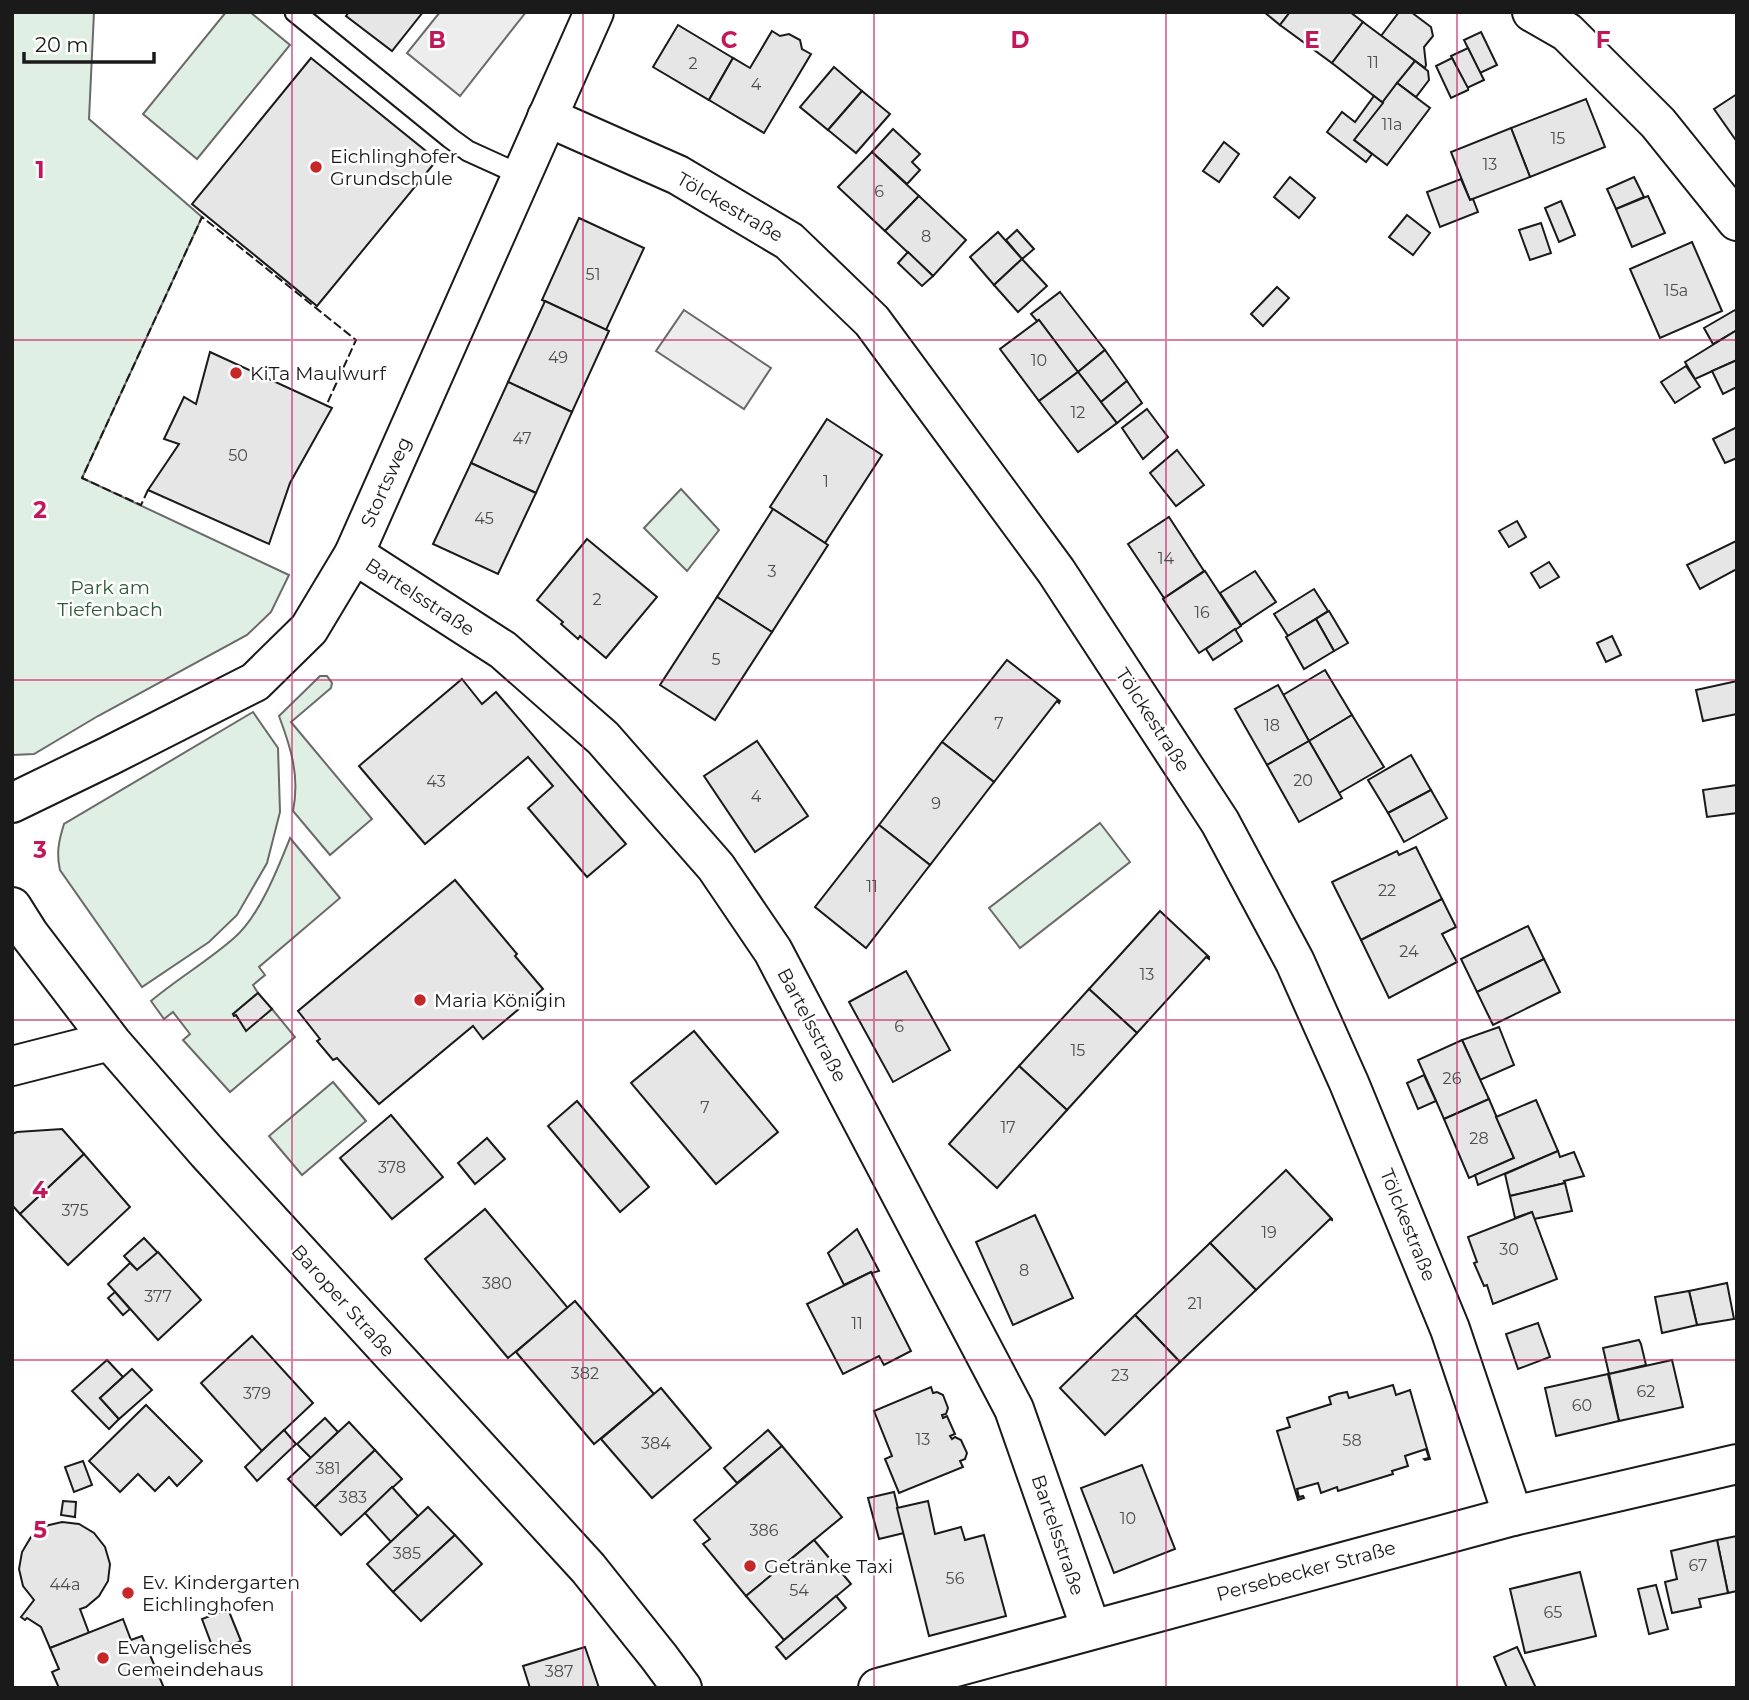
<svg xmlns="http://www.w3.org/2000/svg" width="1749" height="1700" viewBox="0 0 1749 1700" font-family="Montserrat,sans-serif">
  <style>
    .green { fill: #e0efe3; stroke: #6a6a6a; stroke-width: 2 }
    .parking { fill: #ededed; stroke: #6a6a6a; stroke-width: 2 }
    .building { fill: #e6e6e6; stroke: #1a1a1a; stroke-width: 2 }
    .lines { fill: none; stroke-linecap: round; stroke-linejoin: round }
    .service-casing { stroke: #1a1a1a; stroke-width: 23 }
    .minor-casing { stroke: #1a1a1a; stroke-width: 42 }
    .secondary-casing { stroke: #1a1a1a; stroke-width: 42 }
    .service { stroke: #fff; stroke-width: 19 }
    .minor { stroke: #fff; stroke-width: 38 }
    .secondary { stroke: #fff; stroke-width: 38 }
    .fence { stroke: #1a1a1a; stroke-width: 2; stroke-dasharray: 9 3.5; stroke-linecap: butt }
    .grid { fill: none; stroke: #c2185b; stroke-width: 2; stroke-opacity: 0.55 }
    .poi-dot { fill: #c62828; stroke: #fff; stroke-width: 2.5 }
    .labels { text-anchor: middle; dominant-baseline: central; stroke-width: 5; stroke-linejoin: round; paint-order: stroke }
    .number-label { font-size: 16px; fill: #4d4d4d }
    .poi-label { font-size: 19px; fill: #1a1a1a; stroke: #fff; text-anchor: start }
    .street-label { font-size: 19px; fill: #1a1a1a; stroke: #fff }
    .park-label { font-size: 19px; fill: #2b5a34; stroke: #fff }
    .grid-label { font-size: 23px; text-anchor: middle; font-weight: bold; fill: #c2185b; stroke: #fff; stroke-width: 5; stroke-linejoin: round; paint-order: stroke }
  </style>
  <rect width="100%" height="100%" fill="#fff"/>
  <!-- green -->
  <g class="green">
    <path d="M12,12h82l-5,107 113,98 -120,261 207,97 -18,37 -24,23 -149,81 -64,38 -21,1z"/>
    <path d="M226,12h24l40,33 -93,114 -54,-45z"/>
    <path d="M681,489l38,41 -32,41 -43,-43z"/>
    <path d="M320,676h7l5,7 -1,5 -40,34 81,97 -42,36 -37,-44c7,-35 -2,-63 -14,-95z"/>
    <path d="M253,712l25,36 2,64 -13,51 -30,52 -28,27 -67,45 -82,-117c-4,-17 -1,-30 4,-46z"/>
    <path d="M1100,823l30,39 -110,86 -31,-40z"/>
    <path d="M290,838l50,60 -81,69 6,8 -12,10 5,8 -25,21 1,2 2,-1 10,15 26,-21 23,28 -65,55 -47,-52 7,-6 -17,-22 -9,7 -13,-18c26,-22 57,-40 83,-63 25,-21 44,-70 56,-100z"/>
    <path d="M333,1082l33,39 -64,54 -33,-39z"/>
  </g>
  <!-- parking -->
  <g class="parking">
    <path d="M440,12h86l-66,84 -53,-43z"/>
    <path d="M684,310l87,58 -27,41 -88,-58z"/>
  </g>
  <!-- building -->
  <g class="building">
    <path d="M349,12h74l-31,39 -46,-35z"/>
    <path d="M1264,12h26l-10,13z"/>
    <path d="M1290,12h60l13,10 -31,41 -52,-38z"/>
    <path d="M1399,12h12l20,15 2,9 -9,11 2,18 -1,3 -44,-32z"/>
    <path d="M1363,22l52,39 -32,42 -51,-40z"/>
    <path d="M678,25l55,33 -24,42 -56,-33z"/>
    <path d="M772,31l8,5 9,-2 11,6 2,9 9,5 -47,79 -55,-33 24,-42 17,10z"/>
    <path d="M1481,32l16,33 -17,8 -16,-33z"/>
    <path d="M1468,48l16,32 -17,8 -16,-32z"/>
    <path d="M311,58l126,102 -120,146 -125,-102z"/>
    <path d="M1452,58l16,30v2l-17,8 -15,-32z"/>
    <path d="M1415,61l13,10 1,9 -13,17 -19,-14z"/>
    <path d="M834,67l28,24 -34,39 -28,-23z"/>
    <path d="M1397,83l33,25 -43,57 -33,-25z"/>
    <path d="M862,91l28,23 -34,39 -28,-23z"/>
    <path d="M1737,94v44l-2,1 -21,-30z"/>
    <path d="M1374,96l9,7 -29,37 18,14 -6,8 -39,-30 15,-20 13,10z"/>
    <path d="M1586,99l19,48 -75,30 -19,-49z"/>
    <path d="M1511,128l19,49 -60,23 -19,-48z"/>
    <path d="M893,129l27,25 -8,8 8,8 -13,14 -35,-32z"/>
    <path d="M1224,142l15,12 -20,28 -16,-11z"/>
    <path d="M872,152l47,44 -34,35 -47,-44z"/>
    <path d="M1290,177l25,21 -16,20 -25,-21z"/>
    <path d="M1634,177l10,20 -28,12 -9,-20z"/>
    <path d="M1461,179l9,21 3,-1 5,13 -38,15 -13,-35z"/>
    <path d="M919,196l47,44 -33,36 -48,-45z"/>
    <path d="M1648,196l17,37 -33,14 -16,-38z"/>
    <path d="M1561,201l14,34 -16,7 -14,-34z"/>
    <path d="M1407,215l23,18 -17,22 -24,-18z"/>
    <path d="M579,218l65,30 -38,82 -64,-30z"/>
    <path d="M1541,223l10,30 -21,7 -11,-30z"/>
    <path d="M1017,230l17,19 -12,10 -16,-19z"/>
    <path d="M998,232l24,27 -28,26 -24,-28z"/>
    <path d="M1692,242l30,69 -62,27 -30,-69z"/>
    <path d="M908,252l25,24 -11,10 -24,-23z"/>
    <path d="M1022,259l25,27 -29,26 -24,-27z"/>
    <path d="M1277,287l12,11 -26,28 -12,-12z"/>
    <path d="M1060,292l45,58 -27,22 -39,-52 -2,1 -6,-7z"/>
    <path d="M545,301l64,30 -37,81 -64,-30z"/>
    <path d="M1735,310l2,3v17l-24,14 -9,-16z"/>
    <path d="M1039,320l39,52 -39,29 -39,-52z"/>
    <path d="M1737,330v30l-42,19 -10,-17z"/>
    <path d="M1105,350l22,31 -26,21 -23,-30z"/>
    <path d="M210,352l122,56 -42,75 -21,61 -121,-54 31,-46 -15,-5 20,-42 12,7z"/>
    <path d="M1737,360v27l-14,7 -11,-23z"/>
    <path d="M1686,366l14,21 -25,16 -14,-21z"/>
    <path d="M1078,372l39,51 -39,29 -39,-51z"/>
    <path d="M1127,381l15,22 -25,20 -16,-21z"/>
    <path d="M508,382l64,30 -36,81 -65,-30z"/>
    <path d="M1147,409l21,28 -25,22 -21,-31z"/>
    <path d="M827,419l55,36 -57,88 -55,-36z"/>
    <path d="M1737,427v31l-12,5 -12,-24z"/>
    <path d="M1177,450l27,35 -28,21 -26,-33z"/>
    <path d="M471,463l65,30 -38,81 -65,-30z"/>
    <path d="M773,509l55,36 -56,87 -55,-35z"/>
    <path d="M1169,517l35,54 -40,27 -36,-54z"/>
    <path d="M1517,521l9,16 -17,10 -10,-16z"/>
    <path d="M587,539l70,58 -51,61 -26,-22 -2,3 -17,-15 2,-2 -26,-22z"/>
    <path d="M1736,541l1,28 -37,20 -13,-24z"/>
    <path d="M1549,562l10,15 -19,11 -9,-15z"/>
    <path d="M1205,571l36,55 -42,27 -36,-54z"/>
    <path d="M1255,571l21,31 -35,23 -21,-32z"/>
    <path d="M1314,589l14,22 -40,25 -14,-22z"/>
    <path d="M717,597l55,35 -57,88 -55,-35z"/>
    <path d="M1329,611l19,32 -14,8 -18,-32z"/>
    <path d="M1316,619l18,32 -30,18 -18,-32z"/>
    <path d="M1235,629l7,12 -29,19 -7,-11z"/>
    <path d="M1612,636l9,19 -15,7 -9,-19z"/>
    <path d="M1007,660l53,41 -1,2 -2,-2 -63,81 -52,-40z"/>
    <path d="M1325,670l27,45 -43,26 -26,-46z"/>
    <path d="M462,679l20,25 14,-12 130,152 -39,33 -59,-69 25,-22 -25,-29 -103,87 -66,-78z"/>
    <path d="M1737,681v33l-34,7 -7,-31z"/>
    <path d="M1278,685l31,56 -42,24 -32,-56z"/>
    <path d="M1352,715l32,52 -45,26 -30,-52z"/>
    <path d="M757,741l51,75 -53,36 -51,-76z"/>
    <path d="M1309,741l33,57 -43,24 -32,-57z"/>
    <path d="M942,742l52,40 -64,83 -51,-40z"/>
    <path d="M1411,755l20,35 -43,23 -20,-33z"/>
    <path d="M1737,785v28l-30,4 -4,-27z"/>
    <path d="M1431,790l16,28 -43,24 -16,-29z"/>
    <path d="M879,825l51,40 -64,83 -51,-41z"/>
    <path d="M1416,847l26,52 -81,41 -29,-58 65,-31 2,4z"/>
    <path d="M455,880l62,74 -2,2 28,33 -60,50 -10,-13 -94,78 -42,-46 -4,2 -16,-19 3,-2 -22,-28z"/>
    <path d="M1442,899l14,28 -14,7 15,28 -68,36 -28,-58z"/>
    <path d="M1160,911l49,46v2l-3,-2 -69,76 -48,-44z"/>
    <path d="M1528,926l16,33 -67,33 -16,-33z"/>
    <path d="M1544,959l16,33 -67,33 -16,-33z"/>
    <path d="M906,971l44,79 -57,32 -44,-80z"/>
    <path d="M1089,989l48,44 -70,77 -48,-44z"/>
    <path d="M258,993l14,16 -26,22 -10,-16 -2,1 -1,-2z"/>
    <path d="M1499,1027l15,38 -34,15 -18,-40z"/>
    <path d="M694,1031l84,101 -62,52 -85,-101z"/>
    <path d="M1462,1040l27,59 -45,20 -26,-59z"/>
    <path d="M1019,1066l48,44 -70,78 -48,-44z"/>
    <path d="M1424,1075l12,26 -18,8 -11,-26z"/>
    <path d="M1489,1099l25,59 -45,20 -25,-59z"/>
    <path d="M1536,1100l22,51 -80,34 -3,-10 39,-17 -18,-41z"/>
    <path d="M577,1101l72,86 -29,25 -72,-86z"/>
    <path d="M391,1115l52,62 -51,42 -52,-61z"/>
    <path d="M62,1129l22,25 -64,60 -8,-9v-71l5,-2z"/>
    <path d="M487,1138l18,21 -30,25 -17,-21z"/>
    <path d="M1558,1151l2,6 14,-5 10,24 -20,5 1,2 -55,13 -5,-22z"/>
    <path d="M84,1154l46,53 -62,58 -48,-51z"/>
    <path d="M1286,1170l46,49v1l-2,-1 -74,71 -46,-47z"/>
    <path d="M1565,1183l7,28 -38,8 -2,-7 -17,6 -5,-22z"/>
    <path d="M485,1209l83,99 -60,50 -83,-99z"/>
    <path d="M1532,1212l25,67 -64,25 -6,-19 -3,1 -10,-23 3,-1 -9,-25z"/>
    <path d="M1035,1215l38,83 -60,27 -37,-83z"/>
    <path d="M857,1229l22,42 -7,2 -1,-1 -27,13 -16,-32z"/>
    <path d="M144,1238l14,15 -21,17 -13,-14z"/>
    <path d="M1210,1243l46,47 -76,72 -45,-47z"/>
    <path d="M158,1252l43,48 -43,40 -50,-56 22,-21 7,7z"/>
    <path d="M871,1272l40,79 -27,14 -5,-9 -36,18 -36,-70z"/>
    <path d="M1727,1283l7,36 -37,6 -8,-34z"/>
    <path d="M1689,1291l8,34 -35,8 -7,-36z"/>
    <path d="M115,1292l15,17 -7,6 -15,-17z"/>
    <path d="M575,1301l79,93 -60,50 -78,-92z"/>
    <path d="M1135,1315l45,47 -75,73 -45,-47z"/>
    <path d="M1538,1323l12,34 -32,12 -12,-35z"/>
    <path d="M252,1336l61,67 -51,48 -61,-68z"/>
    <path d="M1639,1340l2,4 5,21 -37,9 -6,-26z"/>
    <path d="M107,1360l16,17 -23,21 19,21 -10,10 -37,-38z"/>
    <path d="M1672,1360l11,47 -64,14 -10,-47z"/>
    <path d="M132,1369l20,21 -33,29 -19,-21z"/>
    <path d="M1608,1374l11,47 -63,15 -11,-48z"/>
    <path d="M1393,1385l3,10 14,-5 20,69 -5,1 -1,-1 5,-1 -3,-9 -21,7 3,10 -16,5 1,3 -55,17 -1,-4 -16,6 -3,-10 -21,6 2,8 4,-1 1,2 -6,2 -21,-69 13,-4 -3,-9 44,-14 -2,-7 8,-3 10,-2 2,6z"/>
    <path d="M931,1387l2,6 4,-1 6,3 5,13 -2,6 -4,1 1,3 4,-2 8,18 -5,2 2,3 3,-2 6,3 6,13 -2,6 -5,2 3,6 -64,26 -14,-34 7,-3 -18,-45z"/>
    <path d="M661,1388l50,60 -59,50 -51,-59z"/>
    <path d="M146,1405l56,56 -25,25 -8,-9 -14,14 -17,-17 -18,18 -31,-31z"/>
    <path d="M325,1418l13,14 -27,26 -14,-14z"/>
    <path d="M349,1422l26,28 -60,57 -27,-28z"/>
    <path d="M284,1430l12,14 -39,37 -12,-14z"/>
    <path d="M768,1430l14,16 -45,37 -13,-15z"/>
    <path d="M782,1446l60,71 -96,79 -43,-52 7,-5 -16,-19z"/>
    <path d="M375,1450l27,29 -61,56 -26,-28z"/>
    <path d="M83,1461l9,24 -18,7 -9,-25z"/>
    <path d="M1142,1465l33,84 -61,24 -33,-85z"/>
    <path d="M392,1487l26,29 -27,26 -26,-29z"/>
    <path d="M894,1492l10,41 -25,6 -11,-41z"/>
    <path d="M63,1501l13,1 -1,15 -14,-2z"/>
    <path d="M928,1501l7,33 26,-7 4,13 19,-5 22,81 -77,20 -32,-128z"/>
    <path d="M428,1507l27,28 -62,57 -26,-28z"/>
    <path d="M62,1522l17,2 15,9 11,14 5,17 -2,17 -9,15 -13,11 -6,2 9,24 -39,15 -9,-21 -14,-9 -2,2 -4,-3 13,-17 -11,-14 -4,-17 3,-17 9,-15 14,-11z"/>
    <path d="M455,1535l27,29 -61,57 -28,-29z"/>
    <path d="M1737,1536v55l-9,2 -11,-53z"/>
    <path d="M814,1540l37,44 -67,56 -38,-44z"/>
    <path d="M1717,1540l11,53 -29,6 2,8 -29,6 -7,-31 12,-3 -6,-28z"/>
    <path d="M1580,1572l16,64 -71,17 -15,-64z"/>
    <path d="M1656,1585l12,44 -19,5 -11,-45z"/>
    <path d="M836,1596l10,12 -60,51 -10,-12z"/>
    <path d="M228,1609l13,32 -27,10 -12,-32z"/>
    <path d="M123,1619l8,21 11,-4 22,52h-105l-7,-16 7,-3 -9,-21z"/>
    <path d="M585,1647l14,41h-69l-7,-22z"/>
    <path d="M1517,1647l19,41h-29l-13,-31z"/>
  </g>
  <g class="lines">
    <defs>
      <path id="service" d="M295,12l155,126 18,13 53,24"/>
      <g id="minor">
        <path d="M1532,12l35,20 91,91 79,98"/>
        <path d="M547,117l131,58 111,66 83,80 184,250 164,251 75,140 54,121 101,246 63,187"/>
        <path d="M354,554l149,96 100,88 113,129 57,84 241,458 77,220"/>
        <path d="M12,803l97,-47 146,-74 54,-53 45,-75 240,-542"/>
        <path d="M12,1066l98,-25"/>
        <path d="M878,1688l635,-172 224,-52"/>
      </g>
      <path id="secondary" d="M12,907l17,27 83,109 95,109 381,416 71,89 23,31"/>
    </defs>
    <!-- service casing -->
    <use href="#service" class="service-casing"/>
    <!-- minor casing -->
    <use href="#minor" class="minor-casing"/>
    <!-- secondary casing -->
    <use href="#secondary" class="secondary-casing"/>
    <!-- service -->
    <use href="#service" class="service"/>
    <!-- minor -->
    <use href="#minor" class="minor"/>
    <!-- secondary -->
    <use href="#secondary" class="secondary"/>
    <!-- fence -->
    <path class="fence" d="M148,490l-7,15 -59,-27 120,-261 154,123 -30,66"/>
  </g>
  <!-- grid -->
  <path class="grid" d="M292,12v1676M583,12v1676M874,12v1676M1166,12v1676M1457,12v1676M12,340h1725M12,680h1725M12,1020h1725M12,1360h1725"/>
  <!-- markers -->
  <g class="poi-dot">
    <circle cx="316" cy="167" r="7"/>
    <circle cx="236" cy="373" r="7"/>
    <circle cx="420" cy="1000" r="7"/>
    <circle cx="750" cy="1566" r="7"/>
    <circle cx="128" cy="1593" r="7"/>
    <circle cx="103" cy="1658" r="7"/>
  </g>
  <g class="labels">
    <!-- number labels -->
    <g class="number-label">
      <text x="1373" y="62">11</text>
      <text x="693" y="63">2</text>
      <text x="756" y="84">4</text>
      <text x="1392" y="124">11a</text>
      <text x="1558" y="138">15</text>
      <text x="1490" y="164">13</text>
      <text x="879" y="191">6</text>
      <text x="926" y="236">8</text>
      <text x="593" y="274">51</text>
      <text x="1676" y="290">15a</text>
      <text x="558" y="357">49</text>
      <text x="1039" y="360">10</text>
      <text x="1078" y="412">12</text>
      <text x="522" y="438">47</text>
      <text x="238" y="455">50</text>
      <text x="826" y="481">1</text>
      <text x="484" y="518">45</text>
      <text x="1166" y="558">14</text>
      <text x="772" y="571">3</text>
      <text x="597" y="599">2</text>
      <text x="1202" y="612">16</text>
      <text x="716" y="659">5</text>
      <text x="999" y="723">7</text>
      <text x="1272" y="725">18</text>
      <text x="1303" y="780">20</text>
      <text x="436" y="781">43</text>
      <text x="756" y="796">4</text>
      <text x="936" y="803">9</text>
      <text x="872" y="886">11</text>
      <text x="1387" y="890">22</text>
      <text x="1409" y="951">24</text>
      <text x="1147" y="974">13</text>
      <text x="899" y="1026">6</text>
      <text x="1078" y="1050">15</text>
      <text x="1452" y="1078">26</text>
      <text x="705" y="1107">7</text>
      <text x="1008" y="1127">17</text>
      <text x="1479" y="1138">28</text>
      <text x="392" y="1167">378</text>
      <text x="75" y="1210">375</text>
      <text x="1269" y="1232">19</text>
      <text x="1509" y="1249">30</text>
      <text x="1024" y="1270">8</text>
      <text x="497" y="1283">380</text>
      <text x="158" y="1296">377</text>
      <text x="1195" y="1303">21</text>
      <text x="857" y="1323">11</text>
      <text x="585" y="1373">382</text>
      <text x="1120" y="1375">23</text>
      <text x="1646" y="1391">62</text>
      <text x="257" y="1393">379</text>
      <text x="1582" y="1405">60</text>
      <text x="923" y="1439">13</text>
      <text x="1352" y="1440">58</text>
      <text x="656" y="1443">384</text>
      <text x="328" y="1468">381</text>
      <text x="353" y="1497">383</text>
      <text x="1128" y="1518">10</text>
      <text x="764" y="1530">386</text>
      <text x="407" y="1553">385</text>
      <text x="1698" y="1565">67</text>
      <text x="955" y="1578">56</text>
      <text x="65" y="1584">44a</text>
      <text x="799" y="1590">54</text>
      <text x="1553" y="1612">65</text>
      <text x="559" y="1671">387</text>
    </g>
    <!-- poi labels -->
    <g class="poi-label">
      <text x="330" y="156">Eichlinghofer<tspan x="330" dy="22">Grundschule</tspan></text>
      <text x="250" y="373">KiTa Maulwurf</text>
      <text x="434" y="1000">Maria Königin</text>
      <text x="764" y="1566">Getränke Taxi</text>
      <text x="142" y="1582">Ev. Kindergarten<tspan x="142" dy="22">Eichlinghofen</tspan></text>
      <text x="117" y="1647">Evangelisches<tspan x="117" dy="22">Gemeindehaus</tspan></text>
    </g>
    <!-- street labels -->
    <g class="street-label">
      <text transform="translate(730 207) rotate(30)">Tölckestraße</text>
      <text transform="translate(386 482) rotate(-66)">Stortsweg</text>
      <text transform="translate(420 597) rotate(33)">Bartelsstraße</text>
      <text transform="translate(1153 720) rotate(57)">Tölckestraße</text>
      <text transform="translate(812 1025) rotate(62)">Bartelsstraße</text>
      <text transform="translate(1408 1225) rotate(68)">Tölckestraße</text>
      <text transform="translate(343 1301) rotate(48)">Baroper Straße</text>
      <text transform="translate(1058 1535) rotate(71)">Bartelsstraße</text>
      <text transform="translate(1306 1571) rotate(-15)">Persebecker Straße</text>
    </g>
    <!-- park labels -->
    <g class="park-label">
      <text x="110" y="587">Park am<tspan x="110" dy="22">Tiefenbach</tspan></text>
    </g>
  </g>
  <g class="grid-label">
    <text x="437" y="48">B</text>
    <text x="729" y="48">C</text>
    <text x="1020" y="48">D</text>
    <text x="1312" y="48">E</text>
    <text x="1603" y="48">F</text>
    <text x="40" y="178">1</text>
    <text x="40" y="518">2</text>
    <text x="40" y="858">3</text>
    <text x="40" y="1198">4</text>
    <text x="40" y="1538">5</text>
  </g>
  <!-- border -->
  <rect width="1749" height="1700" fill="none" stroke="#1a1a1a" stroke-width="28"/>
  <!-- scale -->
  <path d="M24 52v10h130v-10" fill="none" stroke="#1a1a1a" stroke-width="3.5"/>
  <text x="35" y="52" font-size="21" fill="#1a1a1a" stroke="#ffffff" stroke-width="5" paint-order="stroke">20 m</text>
</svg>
